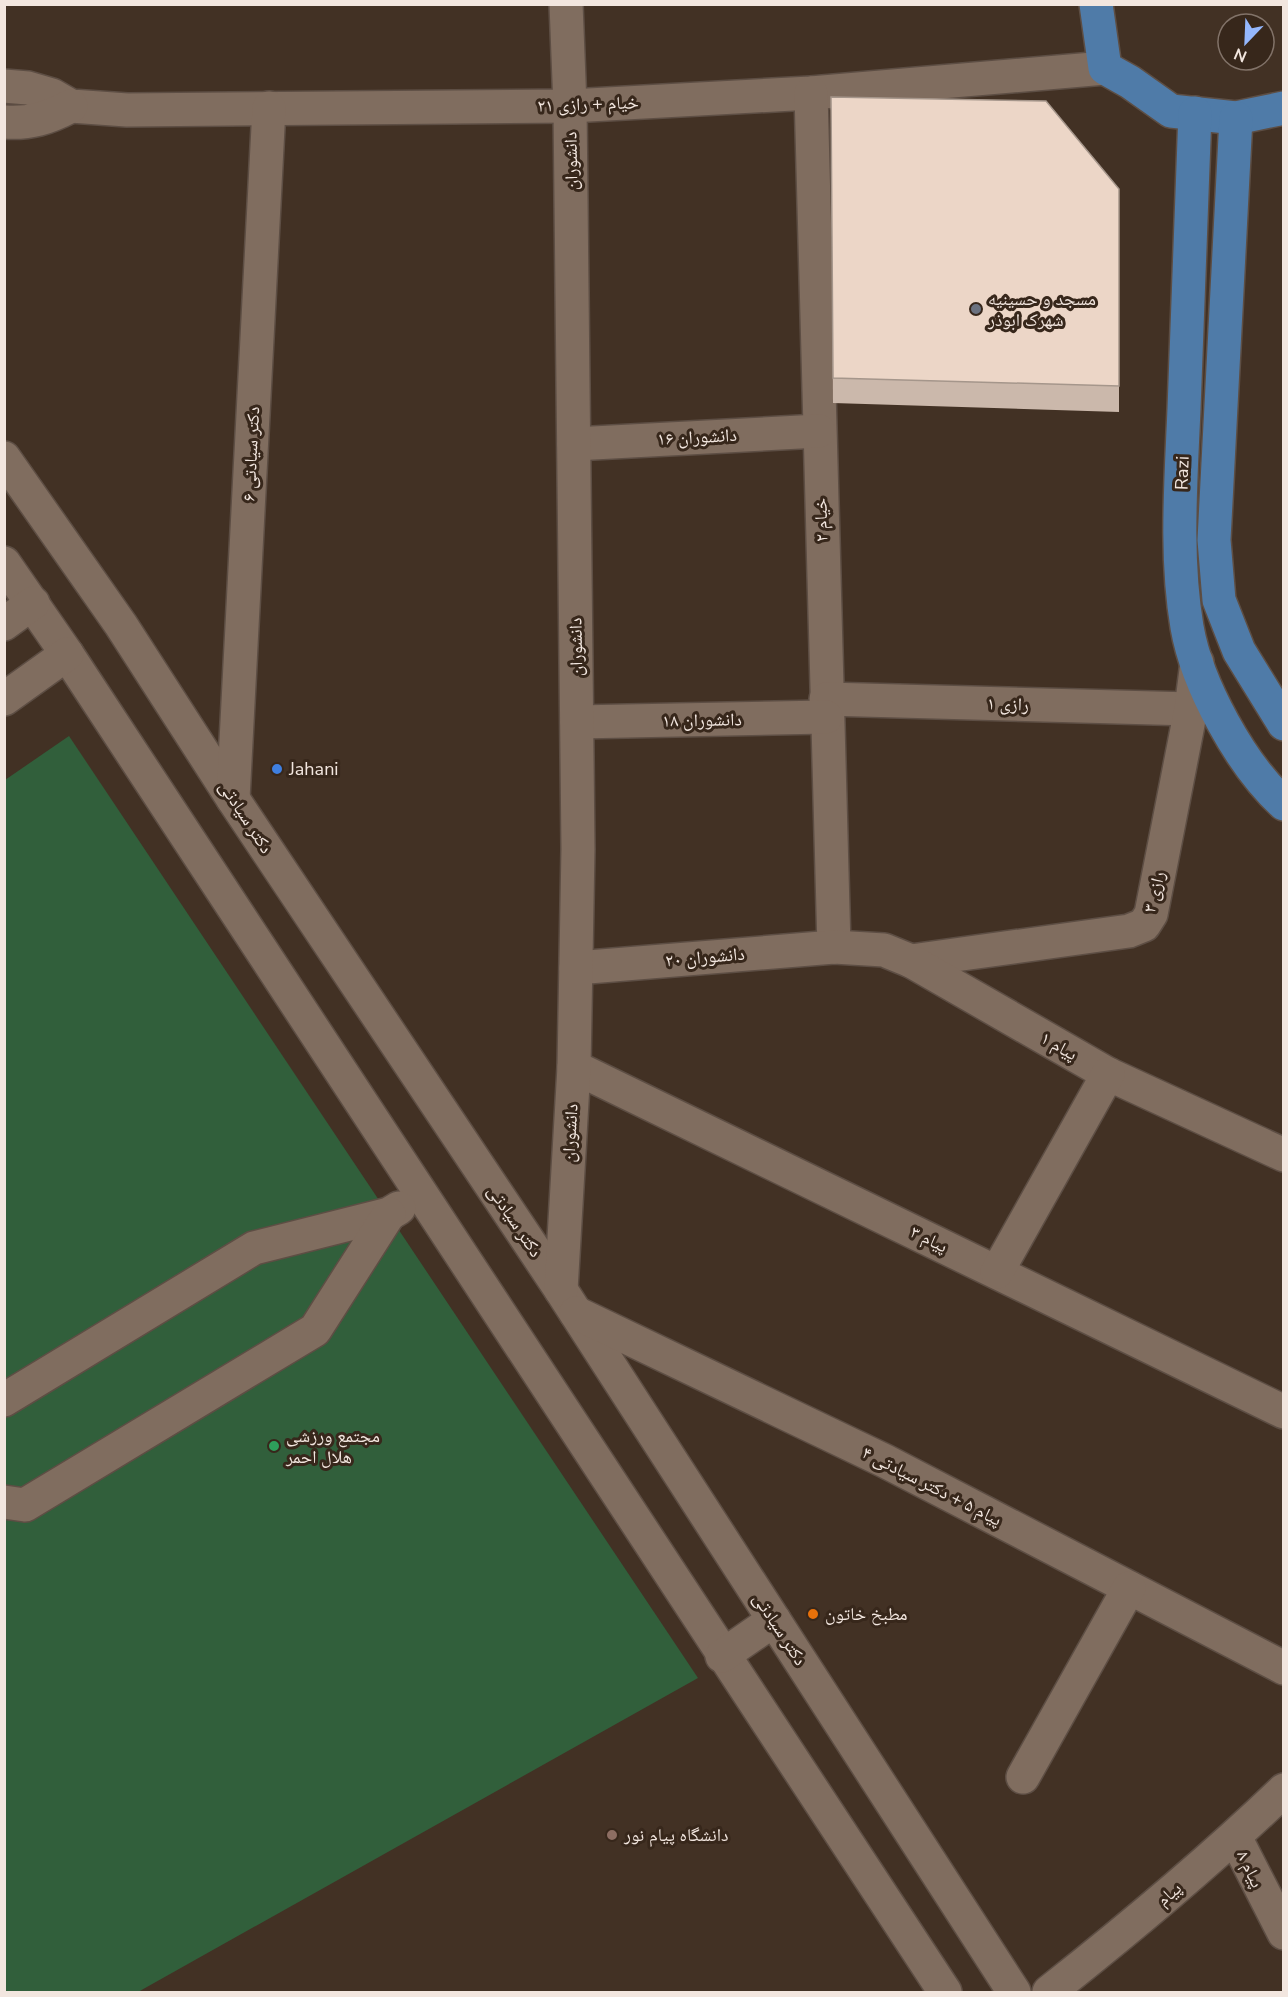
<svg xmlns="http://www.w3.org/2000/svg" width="1288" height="1997" viewBox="0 0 1288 1997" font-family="'Nunito Sans','Noto Naskh Arabic',sans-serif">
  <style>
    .green { fill: #315f3b }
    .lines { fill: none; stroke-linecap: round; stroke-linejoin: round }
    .minor-casing { stroke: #5d4e44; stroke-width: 36 }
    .major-casing { stroke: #5d4e44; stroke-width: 36 }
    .minor { stroke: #806d5f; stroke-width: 33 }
    .major { stroke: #4f7ba8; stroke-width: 33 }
    .wall { fill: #cbb8ab }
    .building { fill: #ecd6c7; stroke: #a5968b; stroke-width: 1.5 }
    .worship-dot { fill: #6b7280; stroke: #37271b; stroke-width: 2 }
    .shop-dot { fill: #3f7fe0; stroke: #37271b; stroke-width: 2 }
    .leisure-dot { fill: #2e9e5b; stroke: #37271b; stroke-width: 2 }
    .food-dot { fill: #e8710a; stroke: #37271b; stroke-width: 2 }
    .education-dot { fill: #8d6e63; stroke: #37271b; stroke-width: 2 }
    .labels { text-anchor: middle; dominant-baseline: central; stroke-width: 6; stroke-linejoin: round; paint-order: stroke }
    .street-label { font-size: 18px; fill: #f2e6df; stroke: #37271b }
    .poi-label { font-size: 18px; fill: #f2e6df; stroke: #37271b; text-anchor: start }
  </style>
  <rect width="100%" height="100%" fill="#423124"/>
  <!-- green -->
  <path class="green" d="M69,736l629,942 -560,314h-133v-1212z"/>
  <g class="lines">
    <defs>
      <g id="minor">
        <path d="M4,86l24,2 24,7 19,11 56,4 443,-4 241,-13 294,-25"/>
        <path d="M811,93l23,854"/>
        <path d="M4,122c26,2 44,-4 67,-16"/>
        <path d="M574,444l245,-13"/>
        <path d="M4,458l117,167 112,174 328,491 453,702"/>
        <path d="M4,563l63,91 878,1338"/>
        <path d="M4,624l29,-21"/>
        <path d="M4,699l63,-45"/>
        <path d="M826,699l365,10"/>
        <path d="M577,722l249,-5"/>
        <path d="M233,799l36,-691"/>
        <path d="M911,961l218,-30 15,-6 7,-11 40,-205 6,-47"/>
        <path d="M576,968l258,-21 50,3 27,11 197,113 176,81"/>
        <path d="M574,1067l710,345"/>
        <path d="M997,1272l111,-198"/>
        <path d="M561,1290l13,-223 4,-218 -8,-743 -4,-102"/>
        <path d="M576,1313l309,148 399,207"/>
        <path d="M4,1400l250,-152 135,-34 10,-6"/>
        <path d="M4,1502l21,3 290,-175 74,-116"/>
        <path d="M722,1656l52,-36"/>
        <path d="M1023,1777l106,-189"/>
        <path d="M1235,1837l49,96"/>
        <path d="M1049,1992c81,-64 160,-130 235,-202"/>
      </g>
      <g id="major">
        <path d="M1096,4l9,64 25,14 41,29 65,7 48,-10"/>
        <path d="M1195,113c-4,99 -7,197 -11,296 -3,72 -9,147 3,218 10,58 54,138 97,177"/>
        <path d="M1236,118l-22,422 5,60 20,51 45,73"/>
      </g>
    </defs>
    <!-- minor casing -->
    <use href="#minor" class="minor-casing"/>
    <!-- major casing -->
    <use href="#major" class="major-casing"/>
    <!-- minor -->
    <use href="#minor" class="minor"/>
    <!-- major -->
    <use href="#major" class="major"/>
  </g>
  <!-- wall -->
  <path class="wall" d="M831,97l288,92v223l-286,-9z"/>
  <!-- building -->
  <path class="building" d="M831,97l215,4 73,88v197l-286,-8z"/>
  <!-- markers -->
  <circle class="worship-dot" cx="976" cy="309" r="6"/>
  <circle class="shop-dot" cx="277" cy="769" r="6"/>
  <circle class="leisure-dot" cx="274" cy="1446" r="6"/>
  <circle class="food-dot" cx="813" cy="1614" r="6"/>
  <circle class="education-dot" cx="612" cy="1835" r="6"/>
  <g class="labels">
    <!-- street labels -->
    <g class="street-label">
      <text transform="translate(588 104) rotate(-2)">خیام + رازی ۲۱</text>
      <text transform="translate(571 161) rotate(-91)">دانشوران</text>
      <text transform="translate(697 437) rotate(-3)">دانشوران ۱۶</text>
      <text transform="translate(251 454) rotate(-87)">دکتر سیادتی ۶</text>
      <text transform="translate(1182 473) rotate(-88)">Razi</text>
      <text transform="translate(821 520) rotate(-91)">خیام ۲</text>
      <text transform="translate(576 647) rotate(-91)">دانشوران</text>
      <text transform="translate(1008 704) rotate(2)">رازی ۱</text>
      <text transform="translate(702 720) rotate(-1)">دانشوران ۱۸</text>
      <text transform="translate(246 817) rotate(57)">دکتر سیادتی</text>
      <text transform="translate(1154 892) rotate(-76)">رازی ۳</text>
      <text transform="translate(705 957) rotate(-5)">دانشوران ۲۰</text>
      <text transform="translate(1059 1046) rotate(30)">پیام ۱</text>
      <text transform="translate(570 1133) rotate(-87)">دانشوران</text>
      <text transform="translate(515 1221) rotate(56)">دکتر سیادتی</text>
      <text transform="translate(929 1239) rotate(26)">پیام ۳</text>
      <text transform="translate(932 1486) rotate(27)">پیام ۵ + دکتر سیادتی ۴</text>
      <text transform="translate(780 1629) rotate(57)">دکتر سیادتی</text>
      <text transform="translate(1250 1869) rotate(65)">پیام ۸</text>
      <text transform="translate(1169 1894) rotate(-41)">پیام</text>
    </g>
    <!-- poi labels -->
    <g class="poi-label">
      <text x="988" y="299">مسجد و حسینیه<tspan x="988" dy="21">شهرک ابوذر</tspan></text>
      <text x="289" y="769">Jahani</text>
      <text x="286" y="1436">مجتمع ورزشی<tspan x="286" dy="21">هلال احمر</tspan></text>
      <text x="825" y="1614">مطبخ خاتون</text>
      <text x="624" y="1835">دانشگاه پیام نور</text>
    </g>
  </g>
  <!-- border -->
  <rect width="1288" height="1997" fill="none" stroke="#f2e6df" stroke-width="12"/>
  <!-- north arrow -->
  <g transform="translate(1246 42) rotate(203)"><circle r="28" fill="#37271b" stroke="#827369" stroke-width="1.5"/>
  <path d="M0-4.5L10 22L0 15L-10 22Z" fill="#94b7fd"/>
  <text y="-9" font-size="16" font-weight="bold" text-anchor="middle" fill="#f2e6df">N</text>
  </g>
</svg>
